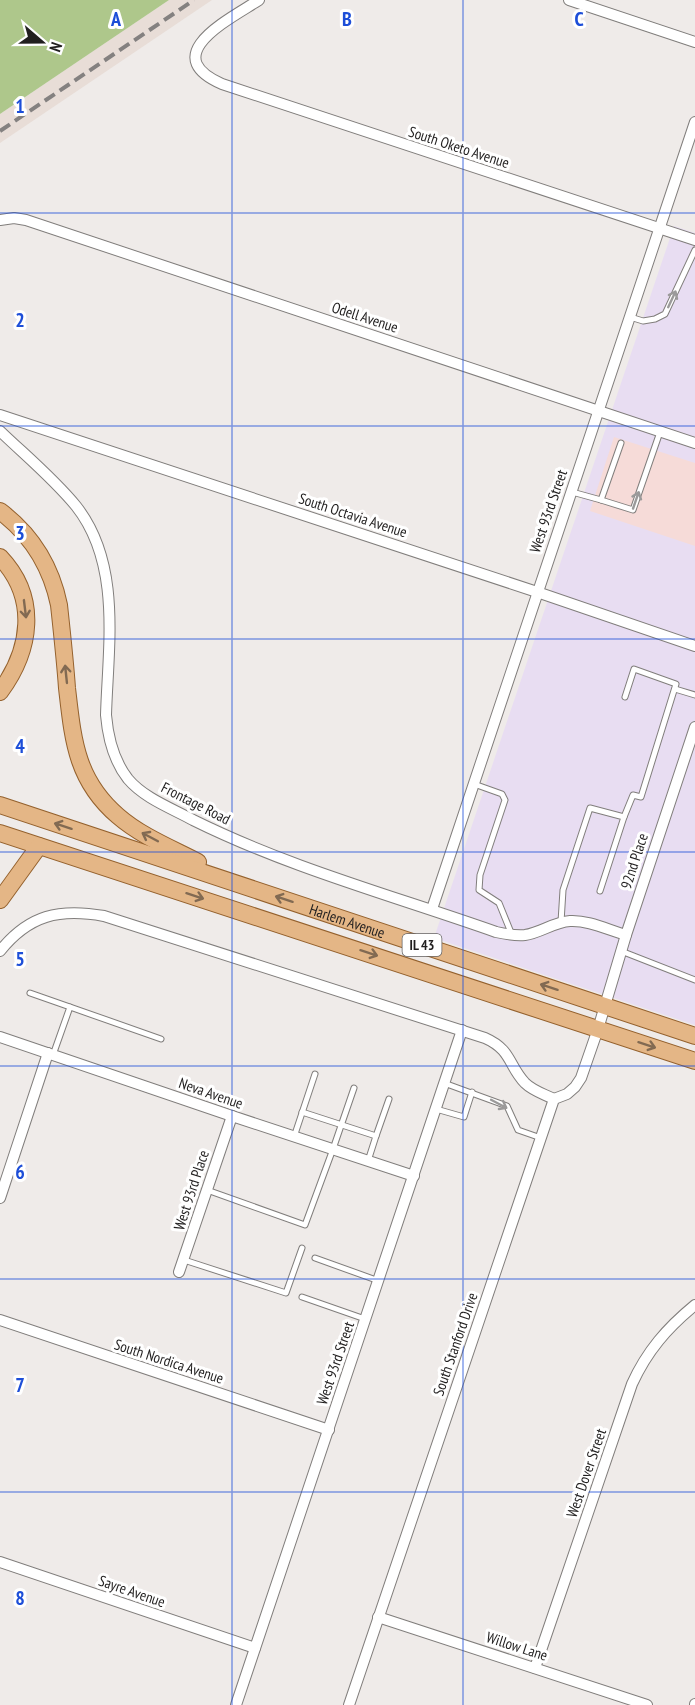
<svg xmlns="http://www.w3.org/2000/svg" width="695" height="1705" viewBox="0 0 695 1705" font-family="'PT Sans Narrow',sans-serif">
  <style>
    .commercial { fill: #e8ddf2 }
    .built { fill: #e8ddd7 }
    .education { fill: #f6dbd8 }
    .green { fill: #aec78b }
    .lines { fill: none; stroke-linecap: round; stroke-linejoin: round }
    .service-casing { stroke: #817e7c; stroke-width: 7 }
    .minor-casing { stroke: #817e7c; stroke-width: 12 }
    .primary-casing { stroke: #94612d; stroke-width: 18 }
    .service { stroke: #fff; stroke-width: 5 }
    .minor { stroke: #fff; stroke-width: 10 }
    .primary { stroke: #e4b686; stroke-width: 16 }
    .rail { stroke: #848180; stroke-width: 4; stroke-dasharray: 12 6; stroke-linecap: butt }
    .oneway { stroke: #9b9a9a }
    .oneway2 { stroke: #826a52 }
    .grid { fill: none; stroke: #1d4ed8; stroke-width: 1.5; stroke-opacity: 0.55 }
    .labels { text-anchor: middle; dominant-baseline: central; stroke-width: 6; stroke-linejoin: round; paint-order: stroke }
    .shield { fill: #fff; stroke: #646262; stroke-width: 1.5 }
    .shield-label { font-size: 14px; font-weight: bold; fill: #211f1f }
    .street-label { font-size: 15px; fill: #211f1f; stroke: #fff }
    .grid-label { font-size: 20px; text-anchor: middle; font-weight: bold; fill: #1d4ed8; stroke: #fff; stroke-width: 6; stroke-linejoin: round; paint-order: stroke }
  </style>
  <rect width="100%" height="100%" fill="#efebe9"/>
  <!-- commercial -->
  <path class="commercial" d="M674,226l21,7v792l-261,-87z"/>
  <!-- built -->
  <path class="built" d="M169,0h43l-212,143v-29z"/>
  <!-- education -->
  <path class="education" d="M614,437l81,26v83l-105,-35z"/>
  <!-- green -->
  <path class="green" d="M0,0h169l-169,114z"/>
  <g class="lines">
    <defs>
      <g id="service">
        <path d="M630,317l13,4 12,-2 10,-5 30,-64"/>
        <path d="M572,492l29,8 20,-57"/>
        <path d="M601,500l32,10 27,-78"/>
        <path d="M675,689l20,6"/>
        <path d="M474,784l28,10 3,6 -25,75 -1,15 20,13 13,32"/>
        <path d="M624,817l9,-22 8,2 35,-113 -42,-15 -9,28"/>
        <path d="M561,922l2,-32 27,-82 34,9 -24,74"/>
        <path d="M621,951l74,29"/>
        <path d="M30,993l40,14 -17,48"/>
        <path d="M70,1007l91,32"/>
        <path d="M444,1083l63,23 11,24 23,8"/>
        <path d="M436,1109l28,8 8,-25"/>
        <path d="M302,1112l74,24 -8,25"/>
        <path d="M376,1136l13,-37"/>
        <path d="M294,1137l21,-63"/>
        <path d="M207,1190l98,35 28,-76 21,-61"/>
        <path d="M315,1258l64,23"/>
        <path d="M184,1260l102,33 16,-45"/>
        <path d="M302,1297l63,22"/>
      </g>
      <g id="minor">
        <path d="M259,0c-29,19 -103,55 -37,84l473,156"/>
        <path d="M569,0l126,42"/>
        <path d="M0,220l14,-2 12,2 669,223"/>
        <path d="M0,415l537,177 158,54"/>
        <path d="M0,431c25,24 54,48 76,75 46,58 32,140 30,209 2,23 7,45 22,64 16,19 43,29 65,41 97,48 201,76 303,112 9,2 19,4 29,3 15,-2 29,-13 45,-14 19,-1 38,9 56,14"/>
        <path d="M432,909l263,-787"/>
        <path d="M0,951c29,-36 59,-43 104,-35l381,122c27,12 23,27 40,45 8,8 19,11 29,16"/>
        <path d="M0,1037l232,79 182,60"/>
        <path d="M0,1198l48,-145"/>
        <path d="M179,1272l53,-156"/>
        <path d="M0,1320l329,110"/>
        <path d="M0,1562l255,86"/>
        <path d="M378,1617l269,88"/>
        <path d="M535,1668l97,-284c15,-33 35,-56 63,-79"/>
        <path d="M236,1705l226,-675"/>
        <path d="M349,1705l205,-606 13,-5 8,-7 6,-9 17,-49 28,-94 69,-208"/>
        <path d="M695,1705v-1"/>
      </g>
      <g id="primary">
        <path d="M0,511c32,24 51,55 59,94 3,28 6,55 8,83 6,52 9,92 51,128 23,20 53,32 80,46"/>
        <path d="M0,557c39,41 31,93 0,135"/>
        <path id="s1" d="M0,805l695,231"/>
        <path d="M0,833l695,228"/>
        <path d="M0,900l39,-54"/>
      </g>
    </defs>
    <!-- service casing -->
    <use href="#service" class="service-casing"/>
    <!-- minor casing -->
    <use href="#minor" class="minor-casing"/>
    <!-- primary casing -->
    <use href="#primary" class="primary-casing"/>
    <!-- service -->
    <use href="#service" class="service"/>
    <!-- minor -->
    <use href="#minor" class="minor"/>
    <!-- primary -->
    <use href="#primary" class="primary"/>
    <!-- rail -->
    <path class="rail" d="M0,131l194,-131"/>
  </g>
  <!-- one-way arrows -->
  <defs><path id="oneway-shaft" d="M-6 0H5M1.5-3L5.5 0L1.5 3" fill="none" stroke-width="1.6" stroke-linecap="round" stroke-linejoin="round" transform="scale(1.5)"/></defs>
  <g class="oneway">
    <use href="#oneway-shaft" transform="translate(672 299) rotate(-65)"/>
    <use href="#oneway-shaft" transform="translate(636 500) rotate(-71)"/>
    <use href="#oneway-shaft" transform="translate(499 1104) rotate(28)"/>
  </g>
  <g class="oneway2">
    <use href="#oneway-shaft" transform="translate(25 609) rotate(83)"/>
    <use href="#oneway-shaft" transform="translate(66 674) rotate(-96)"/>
    <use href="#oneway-shaft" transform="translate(63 826) rotate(-162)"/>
    <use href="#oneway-shaft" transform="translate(150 837) rotate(-152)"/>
    <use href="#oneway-shaft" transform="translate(195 896) rotate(18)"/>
    <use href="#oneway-shaft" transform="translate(284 899) rotate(-162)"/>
    <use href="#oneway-shaft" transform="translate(369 953) rotate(18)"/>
    <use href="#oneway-shaft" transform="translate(549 987) rotate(-162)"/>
    <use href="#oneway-shaft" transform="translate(647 1045) rotate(18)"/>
  </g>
  <!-- grid -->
  <path class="grid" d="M232,0v1705M463,0v1705M0,213h695M0,426h695M0,639h695M0,852h695M0,1066h695M0,1279h695M0,1492h695"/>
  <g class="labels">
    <!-- shield labels -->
    <rect class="shield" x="402.5" y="934" width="39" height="22" rx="4.5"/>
    <g class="shield-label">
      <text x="422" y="945">IL 43</text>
    </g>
    <!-- street labels -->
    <g class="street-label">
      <text transform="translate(459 147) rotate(18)">South Oketo Avenue</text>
      <text transform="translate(365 317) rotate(18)">Odell Avenue</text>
      <text transform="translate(548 511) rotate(-71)">West 93rd Street</text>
      <text transform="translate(353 515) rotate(18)">South Octavia Avenue</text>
      <text transform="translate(196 803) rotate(27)">Frontage Road</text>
      <text transform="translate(634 861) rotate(-72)">92nd Place</text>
      <text stroke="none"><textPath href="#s1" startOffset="366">Harlem Avenue</textPath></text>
      <text transform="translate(211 1093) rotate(19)">Neva Avenue</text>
      <text transform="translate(191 1190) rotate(-72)">West 93rd Place</text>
      <text transform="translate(455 1344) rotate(-71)">South Stanford Drive</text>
      <text transform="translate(169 1361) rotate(18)">South Nordica Avenue</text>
      <text transform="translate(335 1363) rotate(-71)">West 93rd Street</text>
      <text transform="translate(586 1473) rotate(-71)">West Dover Street</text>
      <text transform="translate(132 1591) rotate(19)">Sayre Avenue</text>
      <text transform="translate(517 1646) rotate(18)">Willow Lane</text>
    </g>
  </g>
  <g class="grid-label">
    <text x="116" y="26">A</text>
    <text x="347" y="26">B</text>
    <text x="579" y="26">C</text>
    <text x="20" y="113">1</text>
    <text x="20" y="327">2</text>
    <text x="20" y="540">3</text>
    <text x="20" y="753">4</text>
    <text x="20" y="966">5</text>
    <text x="20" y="1179">6</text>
    <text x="20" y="1392">7</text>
    <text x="20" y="1605">8</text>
  </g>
  <!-- north arrow -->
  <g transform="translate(42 42) rotate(110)" stroke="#ffffff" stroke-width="4.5" paint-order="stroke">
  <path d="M0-4.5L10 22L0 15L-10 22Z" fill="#211f1f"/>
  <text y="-9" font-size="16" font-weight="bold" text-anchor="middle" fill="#211f1f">N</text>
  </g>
</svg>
